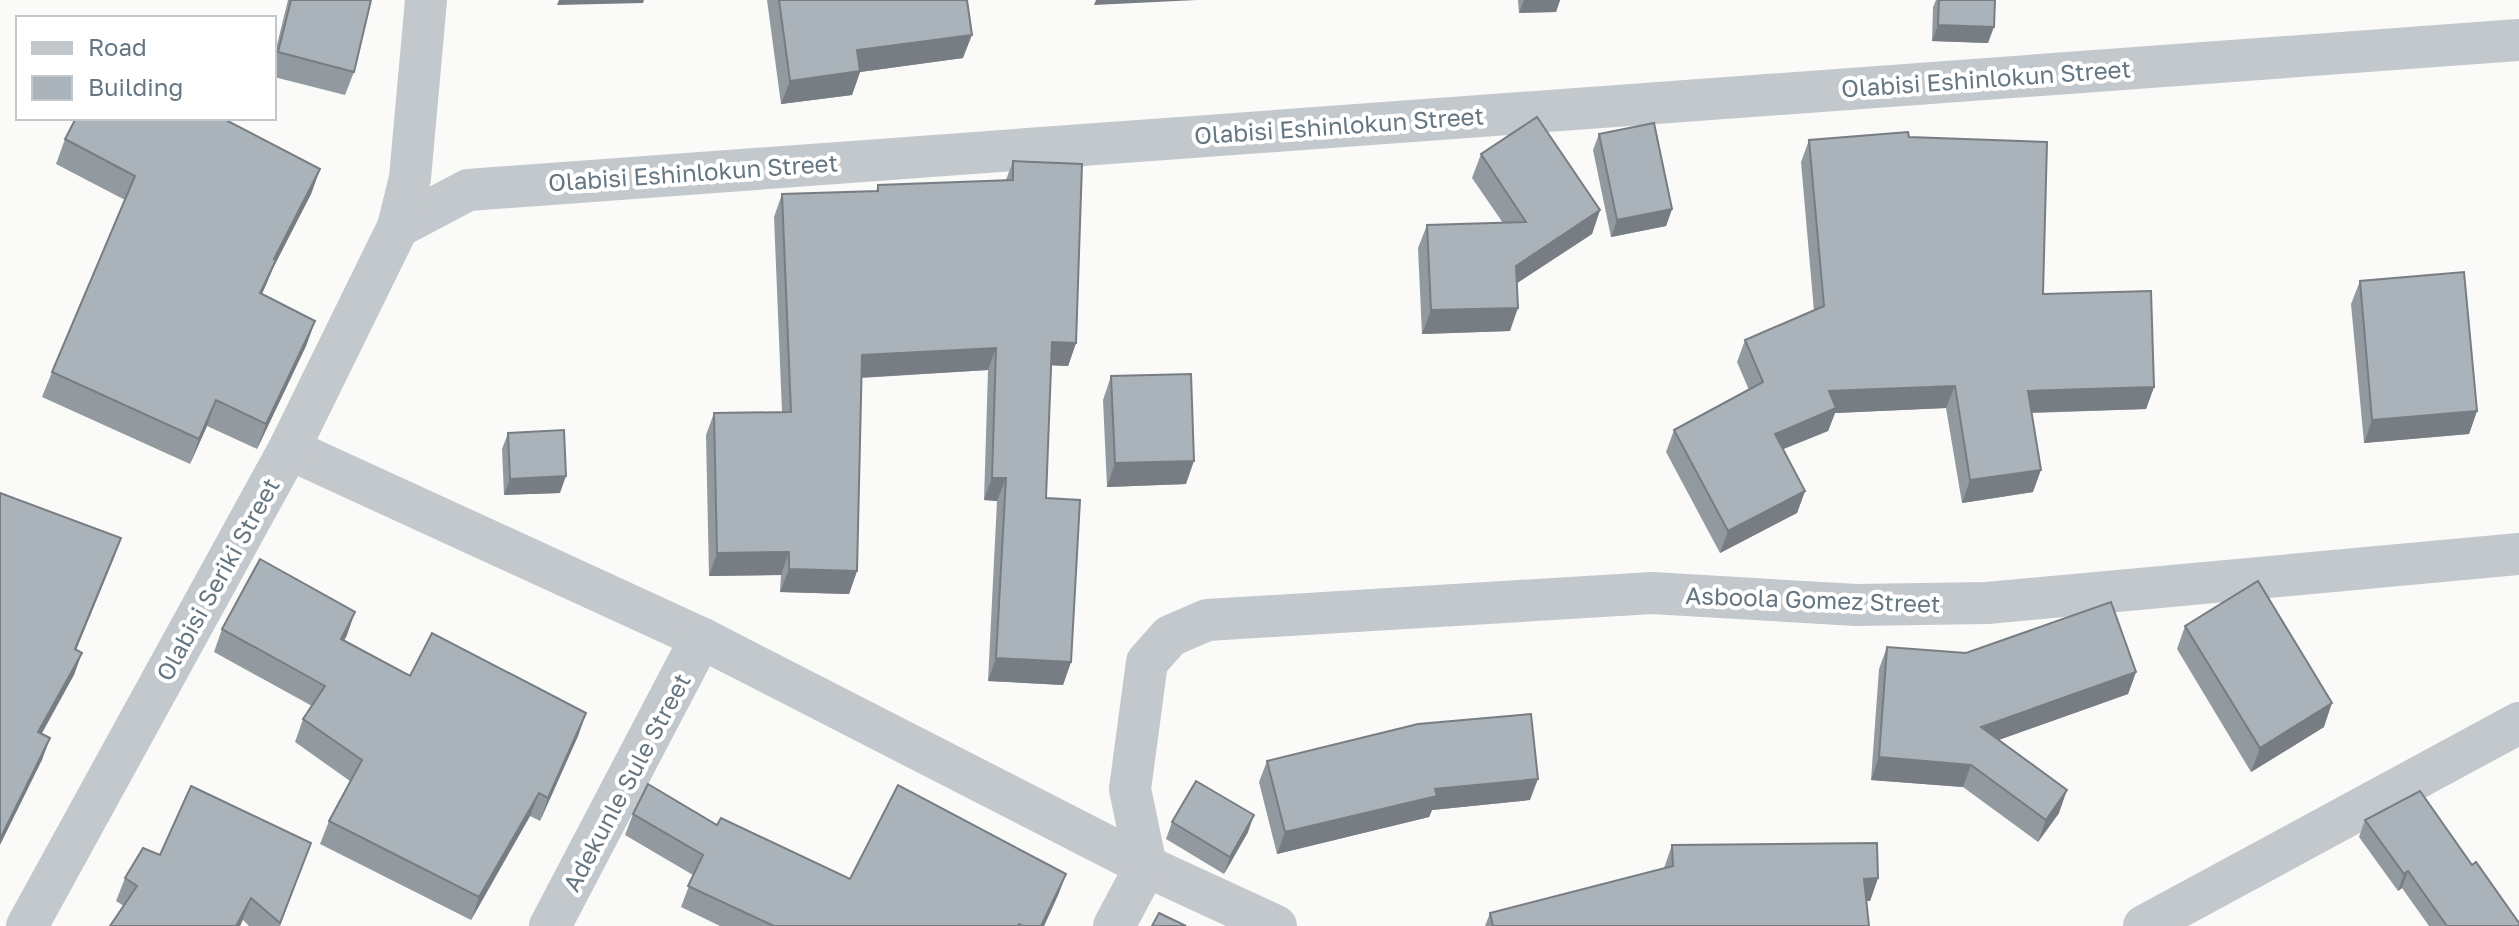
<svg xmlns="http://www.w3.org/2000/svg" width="2519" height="926" viewBox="0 0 2519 926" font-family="'Golos Text',sans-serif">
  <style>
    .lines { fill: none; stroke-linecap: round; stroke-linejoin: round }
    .street { stroke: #c3c8cc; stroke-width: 42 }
    .wall { fill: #929a9f }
    .shaded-wall { fill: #777d82 }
    .building { fill: #aab3b9; stroke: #777d82; stroke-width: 2 }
    .labels { text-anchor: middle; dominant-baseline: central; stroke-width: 8; stroke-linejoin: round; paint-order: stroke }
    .street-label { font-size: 24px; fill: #657683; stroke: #fff }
  </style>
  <rect width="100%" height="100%" fill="#fafaf8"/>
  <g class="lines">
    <!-- street -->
    <g class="street">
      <path d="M398,227l70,-37 2051,-150"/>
      <path d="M289,449l412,189 445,228 130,60"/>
      <path d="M27,926l262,-477 109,-222 12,-49 16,-178"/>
      <path d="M550,926l151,-288"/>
      <path d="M1114,926l32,-60 -16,-77 17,-127 23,-26 37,-16 445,-27 204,12 131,-2 532,-49"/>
      <path d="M2144,926l375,-203"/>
    </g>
  </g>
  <!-- wall -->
  <g class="wall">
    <path d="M288,0h83l-17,72 -9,23 -71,-18v-20z"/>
    <path d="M767,0h200l-4,58 -103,14 -8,23 -71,9z"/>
    <path d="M1518,0h42l-4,12 -37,1z"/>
    <path d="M1936,0h59l-7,43 -56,-2 1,-34z"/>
    <path d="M1599,134l73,75 -6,17 -55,11 -18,-87z"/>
    <path d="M1909,137l134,157 111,93 -8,22 -114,4 1,79 -71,11 -16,-95 -111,5 -7,18 -45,18 22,42 -8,22 -77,40 -54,-101 8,-22 75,-40 -12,-28 8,-22 69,-29 -13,-149 8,-22z"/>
    <path d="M65,139l255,30 -9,25 -38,74 -11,26 53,27 -9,25 -49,103 -50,-23 -17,38 -148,-67 10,-25 73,-172 -69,-36z"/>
    <path d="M1481,154l119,56 -8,24 -75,49 -7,48 -88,3 -4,-86 9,-23 76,-2 -31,-45z"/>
    <path d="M1013,161l63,182 -8,23 -17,-1 -5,133 25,164 -8,23 -75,-4 9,-180 -13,-1 4,-130 -127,8 -4,193 -8,23 -69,-2 1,-17 -72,1 -3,-141 8,-22 68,-1 -8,-195 8,-23 94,-3 2,-6 128,-5z"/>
    <path d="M2360,281l117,130 -8,23 -105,9 -13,-139z"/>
    <path d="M1111,376l75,108 -79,3 -4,-87z"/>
    <path d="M508,433l52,60 -56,2 -2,-46z"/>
    <path d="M2185,626l139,101 -73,45 -74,-123z"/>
    <path d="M222,629l125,6 -3,5 66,36 176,37 -8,23 -38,85 -10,-5 -59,104 -151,-76 9,-23 21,-40 -55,-39 8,-23 9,-13 -98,-54z"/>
    <path d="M1887,647l249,25 -8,22 -129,46 60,73 -21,29 -75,-55 -92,-7 8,-111z"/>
    <path d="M1267,761l263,39 -98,10 -3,7 -152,37 -18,-72z"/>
    <path d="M633,814l84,11 133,54 216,-5 -8,21 -14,31h-324l-39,-19 12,-32 -68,-40z"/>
    <path d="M2365,820l107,45 47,61h-90l-27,-38 -4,3 -39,-54z"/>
    <path d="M1172,822l76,10 -24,42 -58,-35z"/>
    <path d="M311,843l-31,83h-31l-6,-6 -3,6h-130l14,-20 -8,-5 9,-23 35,-23z"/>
    <path d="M1672,845l206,33 -8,23h-4l3,25h-384l5,-13 174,-45z"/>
  </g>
  <!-- shaded-wall -->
  <g class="shaded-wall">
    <path d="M559,0h85l-1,3 -86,2z"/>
    <path d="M1096,0h101l-103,5z"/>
    <path d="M1524,0h36l-4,12 -37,1z"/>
    <path d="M1938,25l56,2 -6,16 -56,-2z"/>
    <path d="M972,35l-9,23 -103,14 -8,23 -71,9 9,-23 67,-31z"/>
    <path d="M320,169l-9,25 -38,74 -7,17 -16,33 24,-59z"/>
    <path d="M1672,209l-6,17 -55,11 6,-17z"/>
    <path d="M1600,210l-8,24 -84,55 8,-23z"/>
    <path d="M1518,308l-8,23 -88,3 9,-24z"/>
    <path d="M315,321l-9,25 -49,103 9,-25z"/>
    <path d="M1052,342l24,1 -8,23 -25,-1z"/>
    <path d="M996,348l-8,22 -134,8 8,-23z"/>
    <path d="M1955,386l-9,22 -111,5 -7,18 -62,25 9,-22 54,-43z"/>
    <path d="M2154,387l-8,22 -126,4 8,-22z"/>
    <path d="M216,400l-9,26 -17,38 9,-25z"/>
    <path d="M2477,411l-8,23 -105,9 8,-23z"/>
    <path d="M1194,461l-8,23 -79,3 8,-24z"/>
    <path d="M2041,470l-8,22 -71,11 8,-23z"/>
    <path d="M566,476l-6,17 -56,2 6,-16z"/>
    <path d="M992,478h14l-9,23 -13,-1z"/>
    <path d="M1805,491l-8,22 -77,40 8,-22z"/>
    <path d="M121,538l-8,22 -46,112 8,-23z"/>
    <path d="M789,552l-8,23 -72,1 8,-23z"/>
    <path d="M789,569l68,2 -8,23 -69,-2z"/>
    <path d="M355,612l-8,23 -14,27 8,-23z"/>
    <path d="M82,653l-8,22 -44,80 8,-23z"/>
    <path d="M996,658l75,4 -8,23 -75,-4z"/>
    <path d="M2136,672l-8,22 -155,55 8,-22z"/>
    <path d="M2332,703l-8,24 -73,45 9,-24z"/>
    <path d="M586,713l-8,23 -38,85 8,-23z"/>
    <path d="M50,738l-8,22 -42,85v-6z"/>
    <path d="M1879,757l92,8 -8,22 -92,-7z"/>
    <path d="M1538,779l-8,21 -98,10 -3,7 -152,37 8,-22 150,-43z"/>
    <path d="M2067,790l-8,23 -21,29 8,-22z"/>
    <path d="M539,793l-9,23 -59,104 8,-23z"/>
    <path d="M1254,815l-6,17 -24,42 6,-17z"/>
    <path d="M2408,871l-6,17 -4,3 6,-17z"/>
    <path d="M1066,874l-8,21 -14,31h-3z"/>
    <path d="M1878,878l-8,23h-14l8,-22z"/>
    <path d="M251,898l-11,28h-4z"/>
  </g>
  <!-- building -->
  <g class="building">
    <path d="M291,0h80l-17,72 -76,-20z"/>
    <path d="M779,0h188l5,35 -115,15 3,21 -70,10z"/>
    <path d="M1939,0h56l-1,27 -56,-2z"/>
    <path d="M1537,117l63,93 -84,56 2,42 -87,2 -4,-85 99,-3 -45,-68z"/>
    <path d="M76,118h146l98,51 -46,90 2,1 -16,33 55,28 -49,103 -50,-24 -17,39 -147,-67 83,-196 -70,-37z"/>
    <path d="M1654,123l18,86 -55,11 -18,-86z"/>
    <path d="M1908,132l1,5 138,5 -4,152 108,-3 3,96 -126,4 13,79 -71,10 -15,-94 -126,5 7,17 -61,26 30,57 -77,40 -54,-101 89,-48 -18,-42 79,-34 -15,-166z"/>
    <path d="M1013,161l69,3 -6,179 -24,-1 -6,156 34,2 -9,162 -75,-4 10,-180h-14l4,-130 -134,7 -5,216 -68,-2v-17l-72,1 -3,-140 77,-1 -9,-218 96,-3v-6l135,-5z"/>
    <path d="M2464,272l13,139 -105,9 -12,-139z"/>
    <path d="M1191,374l3,87 -79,2 -4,-87z"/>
    <path d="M564,430l2,46 -56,3 -2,-46z"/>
    <path d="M0,493l121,45 -46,111 7,4 -44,79 12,6 -50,101z"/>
    <path d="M260,559l95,53 -14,27 69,37 22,-43 154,80 -38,85 -9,-5 -60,104 -150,-76 33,-61 -59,-41 22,-33 -103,-57z"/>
    <path d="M2258,581l74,122 -72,45 -75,-122z"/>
    <path d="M2111,602l25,70 -155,55 86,63 -21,30 -75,-55 -92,-8 8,-110 79,6z"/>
    <path d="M1531,714l7,65 -103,10 2,7 -152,36 -18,-71 151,-37z"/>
    <path d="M1196,781l58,34 -24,42 -58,-35z"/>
    <path d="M648,784l69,41 4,-7 129,61 48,-94 168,89 -25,52h-18l-4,-2 -1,2h-244l-86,-40 15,-31 -70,-41z"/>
    <path d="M191,786l120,57 -31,80 -29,-25 -15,28h-126l27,-40 -12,-8 18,-30 17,7z"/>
    <path d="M2420,791l52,74 4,-3 43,61v3h-72l-39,-55 -4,3 -39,-54z"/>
    <path d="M1877,843l1,35 -14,1 5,47h-376l-3,-13 183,-47 -1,-21z"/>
    <path d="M1159,913l27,13h-34z"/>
  </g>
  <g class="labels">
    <!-- street labels -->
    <g class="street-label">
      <text transform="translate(1986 78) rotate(-4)">Olabisi Eshinlokun Street</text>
      <text transform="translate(1339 125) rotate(-4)">Olabisi Eshinlokun Street</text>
      <text transform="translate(693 172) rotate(-4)">Olabisi Eshinlokun Street</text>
      <text transform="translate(217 579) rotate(-61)">Olabisi Seriki Street</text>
      <text transform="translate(1813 599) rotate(2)">Asboola Gomez Street</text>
      <text transform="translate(626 782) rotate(-62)">Adekunle Sule Street</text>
    </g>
  </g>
  <!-- legend -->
  <rect x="16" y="16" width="260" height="104" fill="#ffffff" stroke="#c1c8cd" stroke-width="2"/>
  <rect x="32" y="42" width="40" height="12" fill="#c3c8cc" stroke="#c1c8cd" stroke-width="2"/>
  <text x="88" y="56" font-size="24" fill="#657683">Road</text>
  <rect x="32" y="76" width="40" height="24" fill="#aab3b9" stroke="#c1c8cd" stroke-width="2"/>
  <text x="88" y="96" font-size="24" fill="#657683">Building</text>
</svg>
